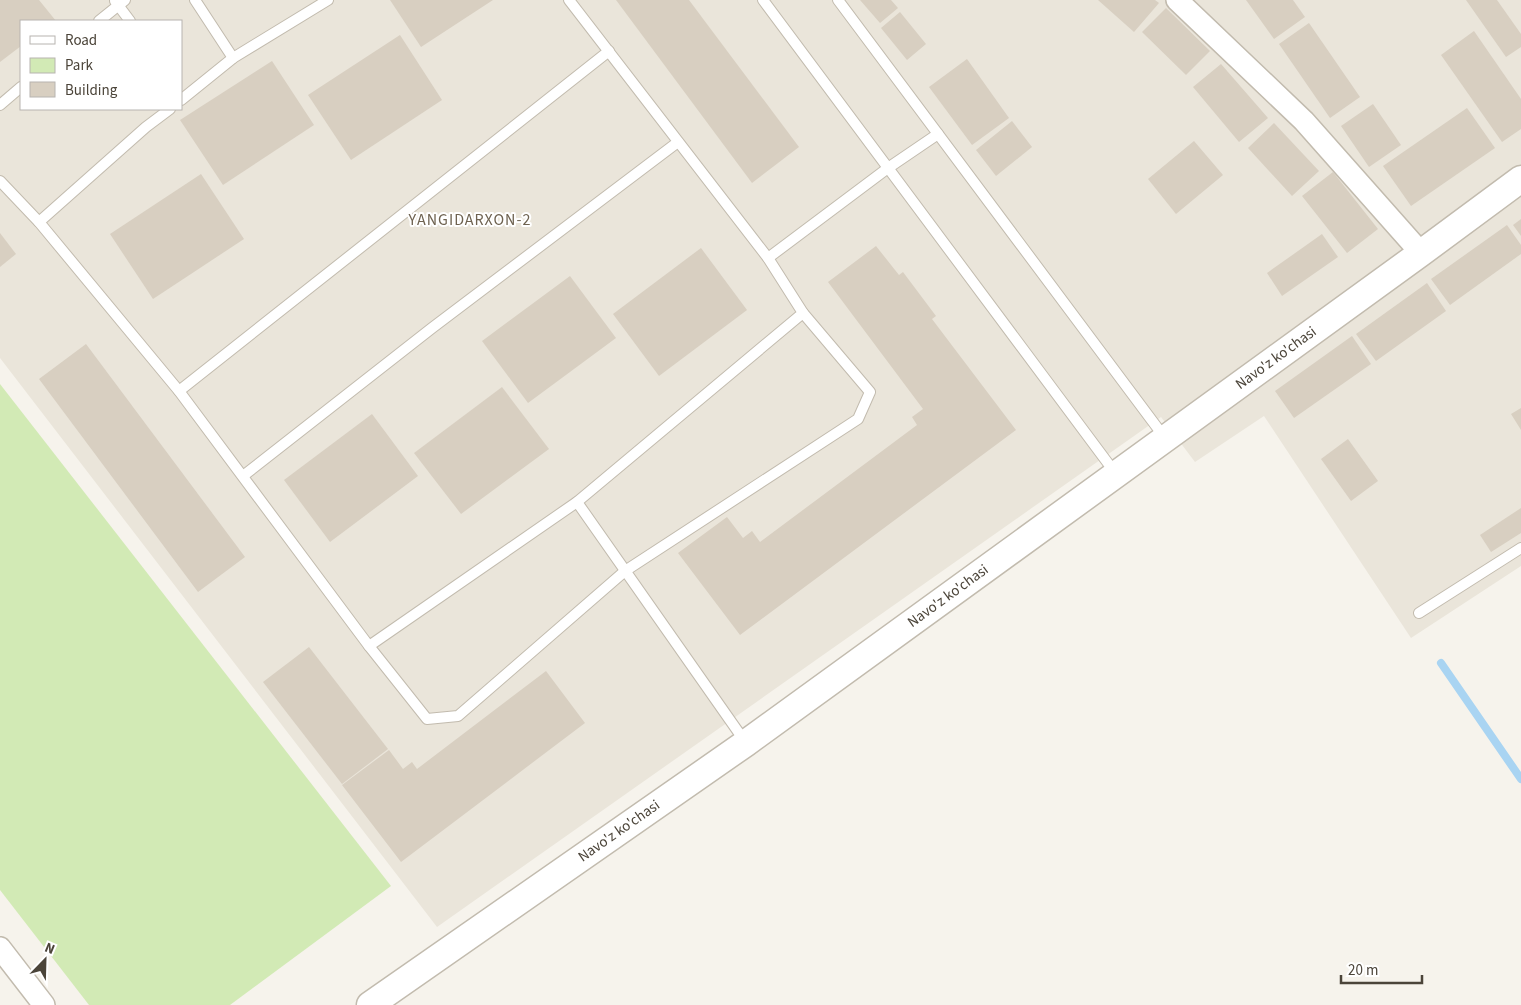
<svg xmlns="http://www.w3.org/2000/svg" width="1521" height="1005" viewBox="0 0 1521 1005" font-family="'Source Sans 3',sans-serif">
  <style>
    .residential { fill: #eae5da; fill-rule: evenodd }
    .green { fill: #d2eab5 }
    .lines { fill: none; stroke-linecap: round; stroke-linejoin: round }
    .stream { stroke: #a9d4f2; stroke-width: 8 }
    .building { fill: #d8cfc1 }
    .service-casing { stroke: #c2bbae; stroke-width: 12 }
    .minor-casing { stroke: #c2bbae; stroke-width: 24 }
    .tertiary-casing { stroke: #c2bbae; stroke-width: 29 }
    .service { stroke: #fff; stroke-width: 10 }
    .minor { stroke: #fff; stroke-width: 21 }
    .tertiary { stroke: #fff; stroke-width: 26 }
    .labels { text-anchor: middle; dominant-baseline: central; stroke-width: 4; stroke-linejoin: round; paint-order: stroke }
    .street-label { font-size: 15px; fill: #4b4439; stroke: #fff }
    .neighbourhood-label { font-size: 16px; letter-spacing: 1px; fill: #6e6250; stroke: #fff }
  </style>
  <rect width="100%" height="100%" fill="#f6f3ec"/>
  <!-- residential -->
  <path class="residential" d="M0,0h1521v566l-110,72 -147,-222 -69,46 -34,-45 -724,510 -437,-569zM21,21h160v88h-160z"/>
  <!-- green -->
  <path class="green" d="M0,384l391,502 -161,119h-141l-89,-115z"/>
  <g class="lines">
    <!-- stream -->
    <path class="stream" d="M1441,663l80,116"/>
  </g>
  <!-- building -->
  <g class="building">
    <path d="M0,0h39l17,21h-35v25l-21,16z"/>
    <path d="M390,0h103l-72,47z"/>
    <path d="M616,0h73l110,147 -47,36z"/>
    <path d="M860,0h31l7,8 -18,15z"/>
    <path d="M1098,0h57l4,3 -25,29z"/>
    <path d="M1246,0h47l12,17 -31,22z"/>
    <path d="M1466,0h31l24,34v13l-15,10z"/>
    <path d="M1166,8l44,43 -24,24 -44,-43z"/>
    <path d="M900,12l26,32 -19,16 -26,-32z"/>
    <path d="M1309,23l51,74 -30,21 -51,-74z"/>
    <path d="M1474,31l47,68v30l-19,13 -61,-87z"/>
    <path d="M400,35l42,65 -91,60 -43,-65z"/>
    <path d="M967,59l42,59 -37,27 -43,-58z"/>
    <path d="M272,61l42,64 -91,60 -43,-65z"/>
    <path d="M1221,64l47,54 -29,24 -46,-55z"/>
    <path d="M1373,104l28,41 -32,22 -28,-41z"/>
    <path d="M1467,108l28,40 -84,58 -28,-40z"/>
    <path d="M1012,121l20,26 -36,29 -20,-26z"/>
    <path d="M1274,123l45,48 -27,25 -44,-48z"/>
    <path d="M1194,141l29,34 -47,39 -28,-35z"/>
    <path d="M1333,172l45,57 -31,24 -45,-57z"/>
    <path d="M201,174l43,65 -91,60 -43,-65z"/>
    <path d="M1521,219v17l-8,-11z"/>
    <path d="M1507,225l14,20v9l-71,51 -19,-26z"/>
    <path d="M0,233l16,21 -16,13z"/>
    <path d="M1322,234l16,23 -56,39 -15,-23z"/>
    <path d="M876,246l23,29 4,-3 33,44 -4,3 84,111 -276,205 -62,-82 49,-36 16,21 9,-7 8,11 157,-117 -5,-8 11,-8 -95,-127z"/>
    <path d="M701,248l46,62 -88,66 -46,-62z"/>
    <path d="M570,276l46,62 -88,65 -46,-62z"/>
    <path d="M1427,283l19,28 -70,50 -20,-27z"/>
    <path d="M1352,336l19,28 -77,54 -19,-27z"/>
    <path d="M86,344l159,213 -47,35 -159,-213z"/>
    <path d="M502,387l47,62 -88,65 -47,-61z"/>
    <path d="M1521,408v22l-10,-16z"/>
    <path d="M372,414l46,62 -88,66 -46,-62z"/>
    <path d="M1348,439l30,42 -27,20 -30,-42z"/>
    <path d="M1521,508v25l-30,19 -11,-17z"/>
    <path d="M309,647l79,102 -46,35 -79,-102z"/>
    <path d="M546,671l39,52 -184,139 -59,-77 47,-35 14,19 9,-7 5,7z"/>
  </g>
  <g class="lines">
    <defs>
      <g id="service">
        <path d="M195,0l38,58"/>
        <path d="M763,0l353,474"/>
        <path d="M838,0l327,438"/>
        <path d="M115,1l15,20"/>
        <path d="M99,21l26,-21"/>
        <path d="M181,100l52,-42 95,-58"/>
        <path d="M0,105l21,-18"/>
        <path d="M0,181l39,41 140,169 190,255 208,-144 226,-189 -35,-55 -199,-258"/>
        <path d="M39,222l107,-95 24,-18"/>
        <path d="M768,258l120,-90 50,-34"/>
        <path d="M179,391l430,-340"/>
        <path d="M243,476l189,-148 246,-186"/>
        <path d="M577,502l169,241"/>
        <path d="M1419,613l102,-65"/>
        <path d="M369,646l58,73 31,-3 167,-145 233,-152 12,-27 -67,-79"/>
      </g>
      <g id="minor">
        <path d="M1177,0l127,121 117,132"/>
        <path d="M0,948l44,57"/>
      </g>
      <path id="tertiary" d="M370,1005l376,-262 675,-490 100,-74"/>
    </defs>
    <!-- service casing -->
    <use href="#service" class="service-casing"/>
    <!-- minor casing -->
    <use href="#minor" class="minor-casing"/>
    <!-- tertiary casing -->
    <use href="#tertiary" class="tertiary-casing"/>
    <!-- service -->
    <use href="#service" class="service"/>
    <!-- minor -->
    <use href="#minor" class="minor"/>
    <!-- tertiary -->
    <use href="#tertiary" class="tertiary"/>
  </g>
  <g class="labels">
    <!-- street labels -->
    <g class="street-label">
      <text transform="translate(1276 358) rotate(-36)">Navo'z ko'chasi</text>
      <text transform="translate(948 596) rotate(-36)">Navo'z ko'chasi</text>
      <text transform="translate(619 831) rotate(-35)">Navo'z ko'chasi</text>
    </g>
    <!-- neighbourhood labels -->
    <g class="neighbourhood-label">
      <text x="470" y="220">YANGIDARXON-2</text>
    </g>
  </g>
  <!-- legend -->
  <rect x="20" y="20" width="162" height="90" fill="#ffffff" stroke="#b7b4b0"/>
  <rect x="30" y="36" width="25" height="8" fill="#ffffff" stroke="#b7b4b0"/>
  <text x="65" y="45" font-size="15" fill="#4b4439">Road</text>
  <rect x="30" y="58" width="25" height="15" fill="#d2eab5" stroke="#b7b4b0"/>
  <text x="65" y="70" font-size="15" fill="#4b4439">Park</text>
  <rect x="30" y="82" width="25" height="15" fill="#d8cfc1" stroke="#b7b4b0"/>
  <text x="65" y="95" font-size="15" fill="#4b4439">Building</text>
  <!-- north arrow -->
  <g transform="translate(45 960) rotate(23)" stroke="#ffffff" stroke-width="4" paint-order="stroke">
  <path d="M0-4L9 19L0 12L-9 19Z" fill="#4b4439"/>
  <text y="-8" font-size="14" font-weight="bold" text-anchor="middle" fill="#4b4439">N</text>
  </g>
  <!-- scale -->
  <path d="M1341 975v8h81v-8" fill="none" stroke="#4b4439" stroke-width="2.5"/>
  <text x="1348" y="975" font-size="15" fill="#4b4439" stroke="#ffffff" stroke-width="4" paint-order="stroke">20 m</text>
</svg>
